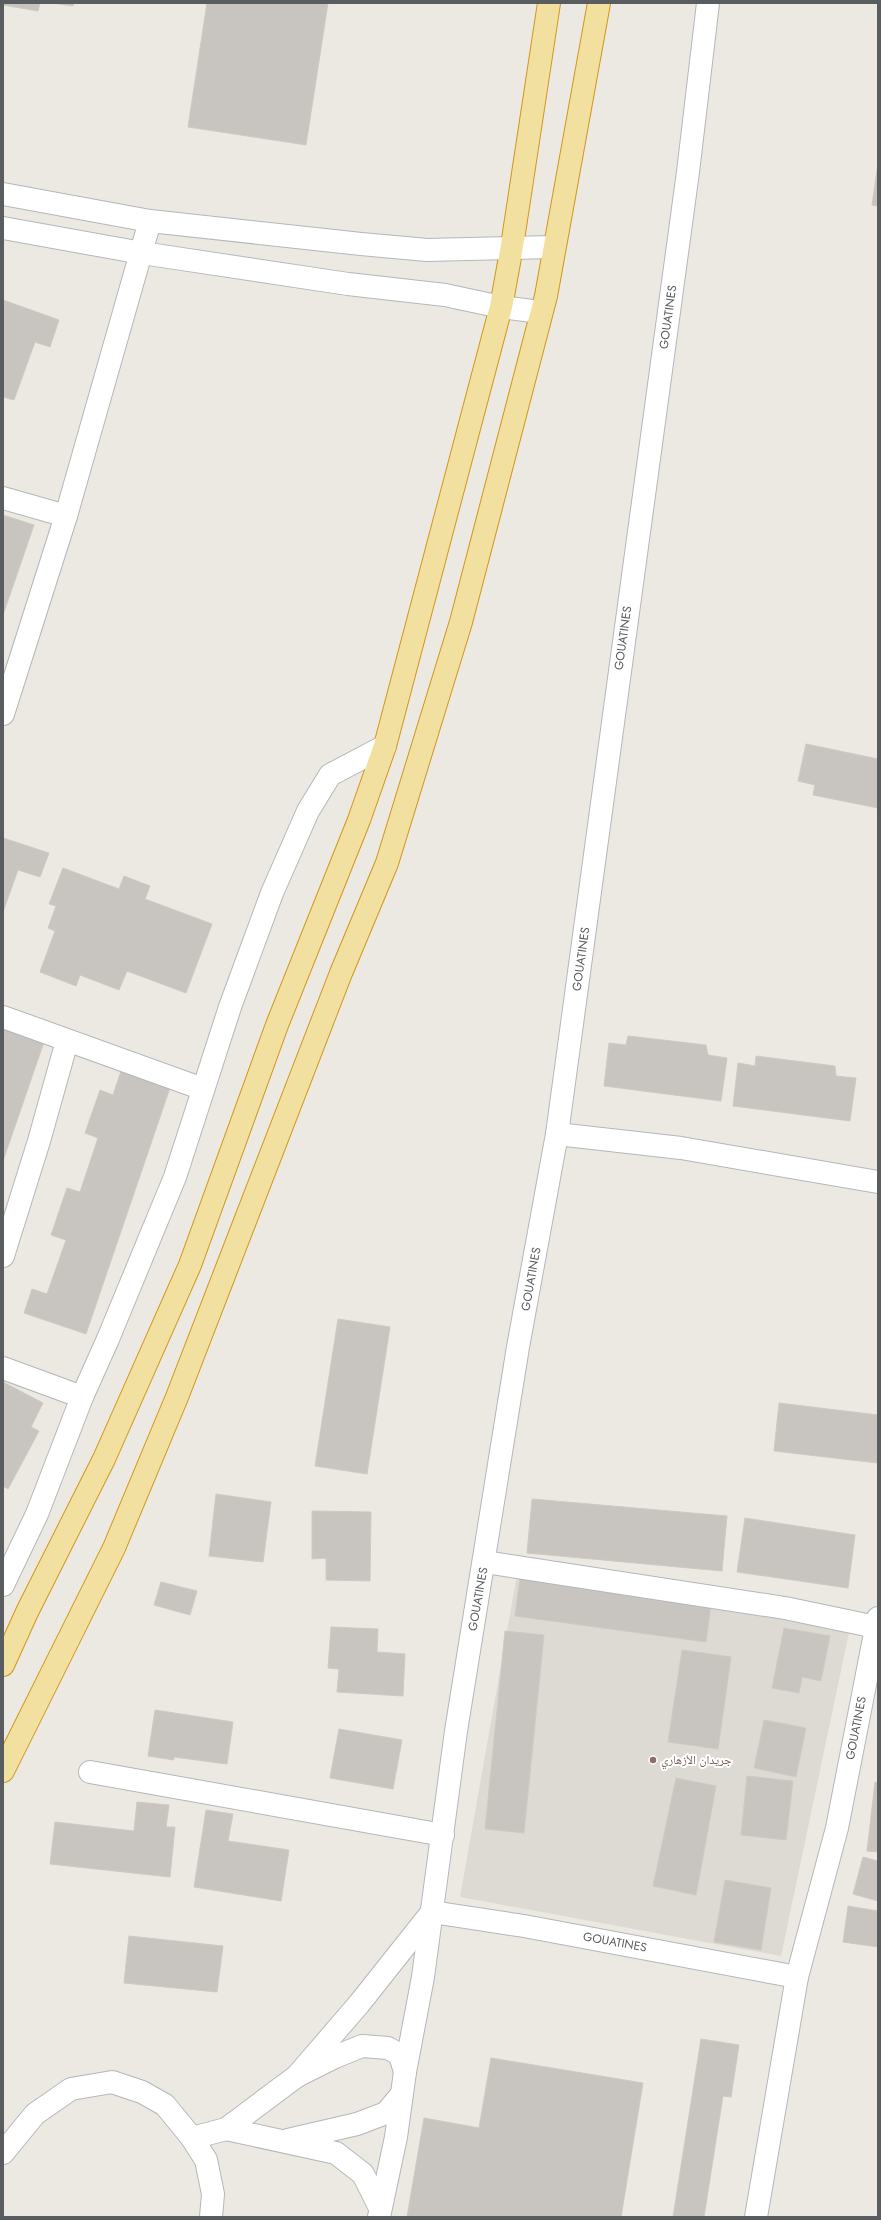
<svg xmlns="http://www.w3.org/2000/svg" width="881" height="2220" viewBox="0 0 881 2220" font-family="Jost,'Noto Naskh Arabic',sans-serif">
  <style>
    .education { fill: #dddad3 }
    .building { fill: #c8c5c0; stroke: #cfcac1 }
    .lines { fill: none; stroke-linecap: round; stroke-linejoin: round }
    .minor-casing { stroke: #b4b7ba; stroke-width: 24 }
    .tertiary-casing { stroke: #b4b7ba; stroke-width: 24 }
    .trunk-casing { stroke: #d1961b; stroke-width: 24 }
    .minor { stroke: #fff; stroke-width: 22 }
    .tertiary { stroke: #fff; stroke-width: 22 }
    .trunk { stroke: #f2e0a0; stroke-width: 22 }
    .education-dot { fill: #8d6e63; stroke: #fff; stroke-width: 1.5 }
    .labels { text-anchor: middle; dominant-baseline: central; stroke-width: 4; stroke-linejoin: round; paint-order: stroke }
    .street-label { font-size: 12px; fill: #5a5d60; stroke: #fff }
    .education-label { font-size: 12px; fill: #785e54; stroke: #fff; text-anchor: start }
  </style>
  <rect width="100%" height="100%" fill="#ebe9e1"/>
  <!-- education -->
  <path class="education" d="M517,1575l334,48 -70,333 -321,-59z"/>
  <!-- building -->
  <g class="building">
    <path d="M3,3h37l-2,8 -35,-6z"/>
    <path d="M51,3h23l-1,3z"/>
    <path d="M207,3h121l-22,142 -118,-18z"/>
    <path d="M878,164v42l-6,-1z"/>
    <path d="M3,300l56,20 -9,27 -15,-5 -21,58 -11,-3z"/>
    <path d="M3,515l31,10 -31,90z"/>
    <path d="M806,744l72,15v49l-65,-13 2,-10 -17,-4z"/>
    <path d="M3,838l46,15 -9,24 -22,-7 -15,42z"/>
    <path d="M63,868l56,21 5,-13 26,10 -5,13 67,25 -26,69 -59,-22 -8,19 -39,-15 -4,11 -36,-14 15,-41 -7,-3 8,-22 -7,-2z"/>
    <path d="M3,1024l42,15 -42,122z"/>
    <path d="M628,1036l78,9 2,10 19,3 -6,43 -117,-15 5,-43 17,2z"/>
    <path d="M756,1056l79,10 1,10 20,2 -6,43 -117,-15 5,-43 17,3z"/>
    <path d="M123,1065l49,17 -86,252 -62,-21 8,-24 15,5 19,-54 -15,-5 16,-47 13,4 18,-54 -13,-5 15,-43 13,5z"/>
    <path d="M338,1319l52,8 -23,147 -52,-8z"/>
    <path d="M3,1382l40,21 -12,24 8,4 -31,58 -5,-3z"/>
    <path d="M779,1403l99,12v48l-104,-12z"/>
    <path d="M216,1494l55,8 -8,60 -54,-6z"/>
    <path d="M532,1499l195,17 -5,55 -195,-18z"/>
    <path d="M312,1511l59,1 -1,69 -44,-1v-22l-14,1z"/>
    <path d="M745,1518l110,17 -7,53 -111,-16z"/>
    <path d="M520,1578l191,26 -5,38 -191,-26z"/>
    <path d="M161,1582l36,9 -7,24 -36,-10z"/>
    <path d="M331,1627l47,2 -1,23 28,2 -2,42 -66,-4 2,-23 -11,-1z"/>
    <path d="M784,1628l46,8 -9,45 -19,-4 -3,16 -27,-5z"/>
    <path d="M505,1631l39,4 -20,198 -39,-4z"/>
    <path d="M682,1650l49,7 -13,92 -50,-7z"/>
    <path d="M155,1710l78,12 -6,42 -53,-7v3l-26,-4z"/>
    <path d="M764,1720l42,8 -10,49 -42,-9z"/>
    <path d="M339,1729l63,11 -9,49 -63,-11z"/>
    <path d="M747,1776l46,5 -7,59 -45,-5z"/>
    <path d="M676,1778l40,8 -20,109 -43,-9z"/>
    <path d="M875,1782l3,1v69l-11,-1z"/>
    <path d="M137,1802l32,3 -3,22h9l-5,50 -120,-13 5,-42 79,9z"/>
    <path d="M206,1810l27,4 -5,27 61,9 -8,51 -87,-14z"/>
    <path d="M863,1857l15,4v40l-25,-7z"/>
    <path d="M725,1880l46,8 -10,62 -47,-8z"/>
    <path d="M848,1906l30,5v36l-35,-5z"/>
    <path d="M129,1936l94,10 -6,46 -93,-9z"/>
    <path d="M701,2039l38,6 -8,52 -8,-1 -19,121h-31z"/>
    <path d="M491,2058l152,25 -22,134h-214l17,-99 55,10z"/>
  </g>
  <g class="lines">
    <defs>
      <g id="minor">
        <path d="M3,498l63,18"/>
        <path d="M3,714l63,-198 84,-295"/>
        <path d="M3,1017l200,72"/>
        <path d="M557,1134l124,14 197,34"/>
        <path d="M3,1256l36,-115 28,-100"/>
        <path d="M3,1368l79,29"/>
        <path d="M485,1562l300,46 91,19"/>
        <path d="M3,1585l34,-71 45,-117 26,-58 67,-162 55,-170 42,-114 36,-82 22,-36 55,-29"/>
        <path d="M90,1772l353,63"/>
        <path d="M297,2076l62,-72 73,-92 92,14 273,51"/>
        <path d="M226,2129l110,24 27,21 17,34"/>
        <path d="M192,2138l34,-9 71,-53 38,-19 27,-11 26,2 12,7 5,17"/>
        <path d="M288,2140l69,-16 29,-11 16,-19"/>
        <path d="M3,2153l32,-39 36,-25 41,-7 30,10 23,13 27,33 14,22 7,34 -2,23"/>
        <path d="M379,2217l17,-80 9,-65 18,-95 33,-246 62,-384 39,-213 131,-962 20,-169"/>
        <path d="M756,2217l41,-240 40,-149 41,-210"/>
      </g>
      <g id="tertiary">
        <path d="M3,194l147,27 211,23 66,6 127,-3"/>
        <path d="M3,228l139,25 206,31 97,11 56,12 39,5"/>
      </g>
      <g id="trunk">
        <path d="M3,1665l24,-53 77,-153 86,-194 87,-240 82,-205 26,-74 116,-439 11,-61 37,-243"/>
        <path d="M3,1771l111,-223 63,-151 164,-424 46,-110 74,-241 85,-326 53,-293"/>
      </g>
    </defs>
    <!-- minor casing -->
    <use href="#minor" class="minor-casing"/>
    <!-- tertiary casing -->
    <use href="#tertiary" class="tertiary-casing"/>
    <!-- trunk casing -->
    <use href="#trunk" class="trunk-casing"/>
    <!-- minor -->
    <use href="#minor" class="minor"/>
    <!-- tertiary -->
    <use href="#tertiary" class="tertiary"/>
    <!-- trunk -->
    <use href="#trunk" class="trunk"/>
  </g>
  <!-- markers -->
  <circle class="education-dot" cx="653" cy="1760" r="4"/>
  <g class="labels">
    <!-- street labels -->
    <g class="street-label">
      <text transform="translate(668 317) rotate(-82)">GOUATINES</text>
      <text transform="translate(623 638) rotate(-82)">GOUATINES</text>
      <text transform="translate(581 959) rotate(-82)">GOUATINES</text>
      <text transform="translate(531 1279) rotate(-80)">GOUATINES</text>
      <text transform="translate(478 1599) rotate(-80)">GOUATINES</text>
      <text transform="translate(856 1728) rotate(-79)">GOUATINES</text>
      <text transform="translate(615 1942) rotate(10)">GOUATINES</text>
    </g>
    <!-- education labels -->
    <g class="education-label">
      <text x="661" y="1760">جريدان الأزهاري</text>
    </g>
  </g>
  <!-- border -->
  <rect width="881" height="2220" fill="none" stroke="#5a5d60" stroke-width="8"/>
</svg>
